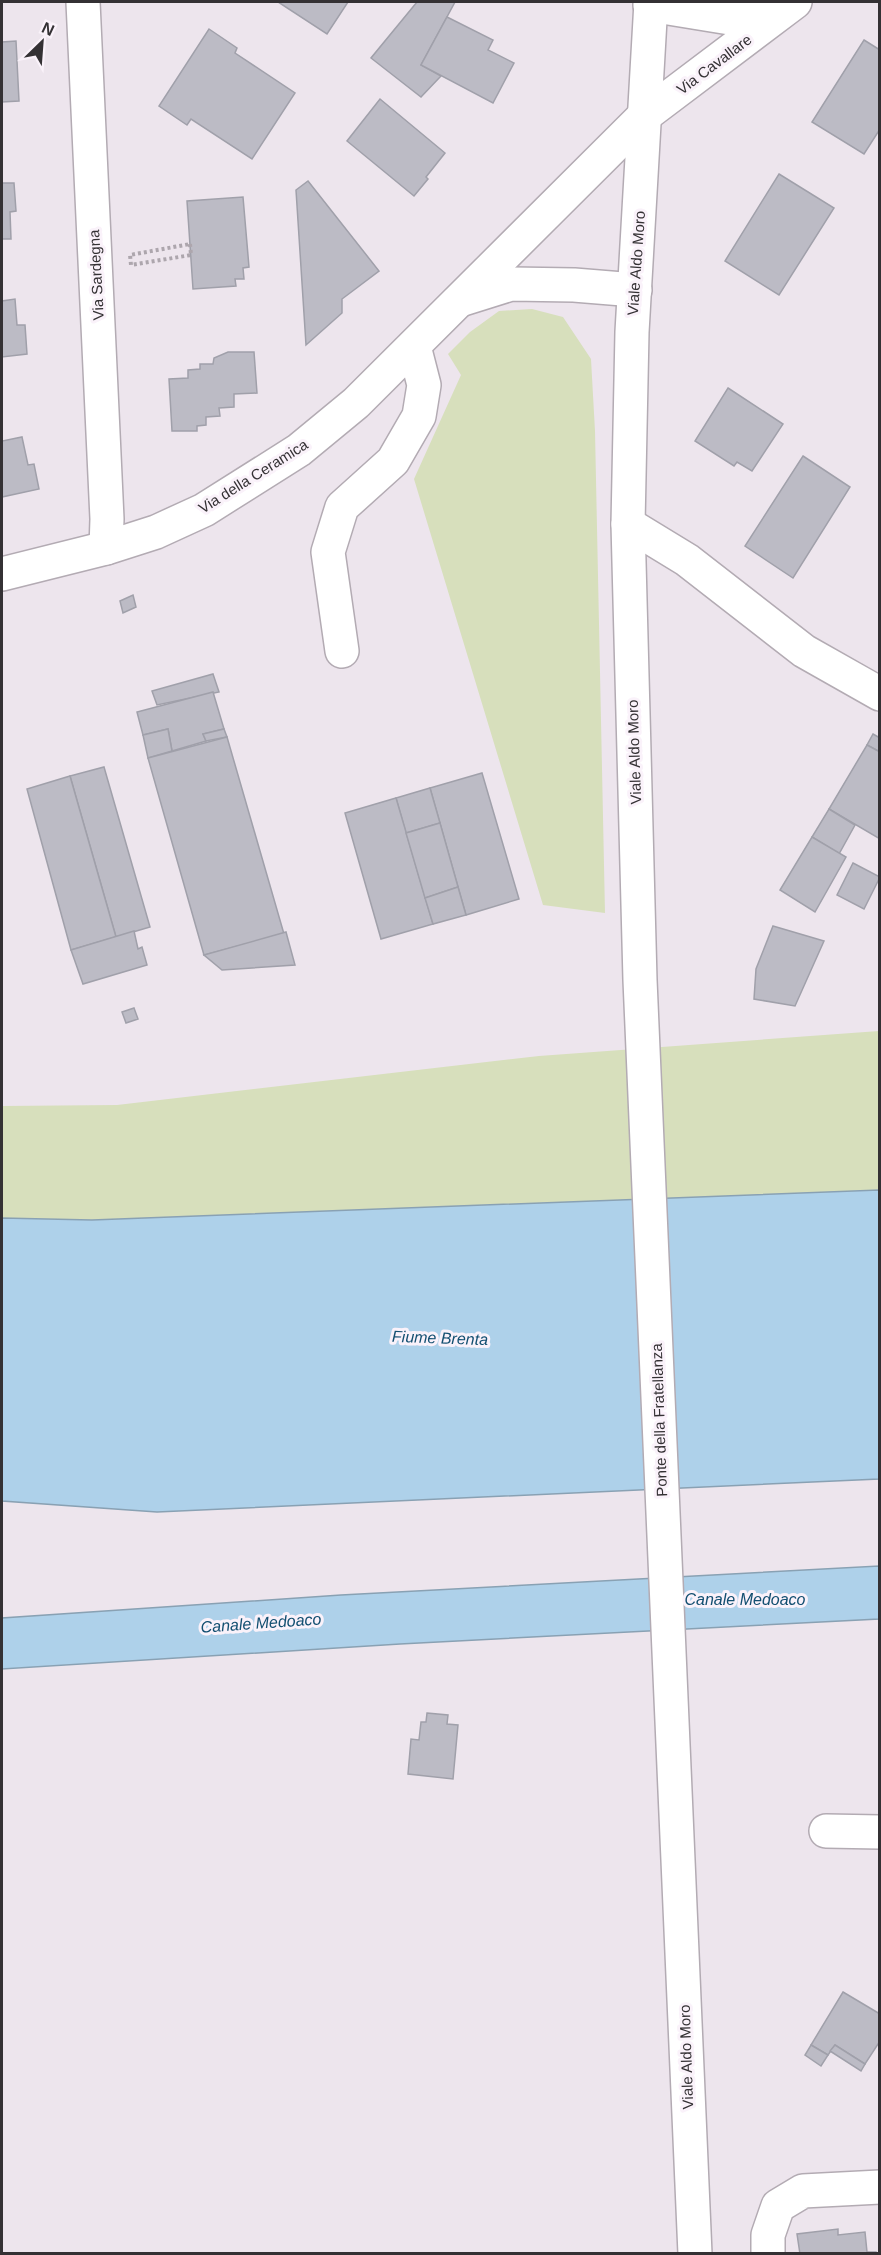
<svg xmlns="http://www.w3.org/2000/svg" width="881" height="2255" viewBox="0 0 881 2255" font-family="Helvetica,sans-serif">
  <style>
    .green { fill: #d7dfbc }
    .water { fill: #aed1ea; stroke: #89a1b3; stroke-width: 1.5 }
    .building { fill: #bcbbc5; stroke: #a0a0aa; stroke-width: 1.5 }
    .lines { fill: none; stroke-linecap: round; stroke-linejoin: round }
    .minor-casing { stroke: #b3abb3; stroke-width: 36 }
    .major-casing { stroke: #b3abb3; stroke-width: 36 }
    .path { stroke: #ada6ad; stroke-width: 4; stroke-dasharray: 3 3; stroke-linecap: butt }
    .minor { stroke: #fff; stroke-width: 33 }
    .major { stroke: #fff; stroke-width: 33 }
    .labels { text-anchor: middle; dominant-baseline: central; stroke-width: 6; stroke-linejoin: round; paint-order: stroke }
    .street-label { font-size: 15px; fill: #343134; stroke: #faf2fa }
    .water-label { font-size: 16px; font-style: italic; fill: #134f71; stroke: #faf2fa }
  </style>
  <rect width="100%" height="100%" fill="#ede5ed"/>
  <!-- green -->
  <g class="green">
    <path d="M532,309l31,8 28,42 4,72 10,482 -62,-8 -129,-426 47,-104 -13,-21 22,-22 29,-21z"/>
    <path d="M879,1031v159l-787,30 -90,-2v-112l115,-1 422,-49z"/>
  </g>
  <!-- water -->
  <g class="water">
    <path d="M879,1190v289l-722,33 -155,-11v-283l90,2z"/>
    <path d="M879,1566v53l-479,25 -398,25v-51l339,-23z"/>
  </g>
  <!-- building -->
  <g class="building">
    <path d="M278,2h70l-21,32z"/>
    <path d="M417,2h38l-34,63 20,11 -20,21 -50,-39z"/>
    <path d="M447,17l46,23 -5,10 26,13 -21,40 -72,-38z"/>
    <path d="M209,29l28,19 -2,5 60,40 -43,66 -61,-40 -4,6 -28,-19z"/>
    <path d="M864,40l16,10v79l-16,25 -52,-32z"/>
    <path d="M16,41l3,60 -17,1v-60z"/>
    <path d="M380,99l65,54 -19,24 2,2 -14,17 -67,-55z"/>
    <path d="M779,174l55,34 -55,87 -54,-34z"/>
    <path d="M308,181l71,90 -37,28v14l-36,32 -10,-155z"/>
    <path d="M2,183h12l2,28 -6,1 1,27h-9z"/>
    <path d="M243,197l6,70 -6,1 1,11h-9l1,7 -43,3 -6,-88z"/>
    <path d="M15,299l2,26h8l2,29 -25,3v-56z"/>
    <path d="M228,352h26l3,41 -23,1v13l-15,1 1,8 -14,1v8l-9,1v5h-25l-3,-52 19,-1v-8l12,-1v-5h13l1,-6z"/>
    <path d="M728,388l55,36 -31,47 -15,-9 -3,4 -39,-25z"/>
    <path d="M22,437l6,28 6,-1 5,25 -37,8v-56z"/>
    <path d="M803,456l47,31 -57,91 -48,-32z"/>
    <path d="M133,595l3,12 -13,6 -3,-12z"/>
    <path d="M213,674l6,18 -62,13 -5,-14z"/>
    <path d="M213,692l11,37 -21,5 3,7 -34,10 -4,-22 -25,6 -6,-23z"/>
    <path d="M168,729l4,22 -24,7 -5,-23z"/>
    <path d="M224,729l3,8 -21,4 -3,-7z"/>
    <path d="M873,734l7,4v14l-13,-7z"/>
    <path d="M227,737l57,197 -80,21 -56,-197z"/>
    <path d="M867,745l13,7v87l-51,-30z"/>
    <path d="M104,767l46,160 -34,10 -46,-161z"/>
    <path d="M482,773l37,126 -53,16 -36,-127z"/>
    <path d="M70,776l46,161 -45,13 -44,-161z"/>
    <path d="M430,788l10,35 -34,10 -10,-35z"/>
    <path d="M396,798l37,126 -52,15 -36,-126z"/>
    <path d="M829,809l26,16 -16,29 -27,-17z"/>
    <path d="M440,823l18,64 -33,11 -19,-65z"/>
    <path d="M812,837l34,20 -31,55 -35,-22z"/>
    <path d="M853,863l27,14 -16,32 -27,-14z"/>
    <path d="M458,887l8,28 -33,9 -8,-26z"/>
    <path d="M773,926l51,15 -29,65 -41,-7 2,-30z"/>
    <path d="M134,931l4,18 4,-2 5,18 -64,19 -12,-34z"/>
    <path d="M286,932l9,33 -73,5 -18,-15z"/>
    <path d="M134,1008l4,11 -12,4 -4,-11z"/>
    <path d="M427,1713l21,2 -1,9 11,1 -5,54 -45,-5 3,-35 8,1 2,-18h5z"/>
    <path d="M843,1992l37,22v27l-15,23 -30,-19 -7,10 -17,-10z"/>
    <path d="M811,2045l17,10 -7,11 -16,-11z"/>
    <path d="M835,2045l30,19 -4,7 -31,-20z"/>
    <path d="M838,2229v6l27,-3 2,20h9v2h-76l-3,-20z"/>
  </g>
  <g class="lines">
    <defs>
      <g id="minor">
        <path d="M83,2l24,517 -1,29"/>
        <path d="M650,5l86,14 43,-7"/>
        <path d="M463,299l48,-15 63,1 61,5"/>
        <path d="M628,524l59,36 117,91 76,43"/>
        <path d="M2,574l104,-26 50,-16 48,-22 95,-60 57,-47 288,-287 151,-114"/>
        <path d="M342,651l-14,-99 14,-45 51,-46 26,-45 5,-31 -10,-39"/>
        <path d="M826,1831l54,1"/>
        <path d="M768,2254v-19l10,-29 25,-15 77,-4"/>
      </g>
      <path id="major" d="M651,2l-19,330 -4,192 12,456 55,1274"/>
    </defs>
    <!-- minor casing -->
    <use href="#minor" class="minor-casing"/>
    <!-- major casing -->
    <use href="#major" class="major-casing"/>
    <!-- path -->
    <path class="path" d="M190,244l1,11 -60,10 -1,-10z"/>
    <!-- minor -->
    <use href="#minor" class="minor"/>
    <!-- major -->
    <use href="#major" class="major"/>
  </g>
  <g class="labels">
    <!-- street labels -->
    <g class="street-label">
      <text transform="translate(714 64) rotate(-37)">Via Cavallare</text>
      <text transform="translate(636 263) rotate(-86)">Viale Aldo Moro</text>
      <text transform="translate(96 275) rotate(-93)">Via Sardegna</text>
      <text transform="translate(253 476) rotate(-32)">Via della Ceramica</text>
      <text transform="translate(634 752) rotate(-92)">Viale Aldo Moro</text>
      <text transform="translate(659 1420) rotate(-92)">Ponte della Fratellanza</text>
      <text transform="translate(686 2057) rotate(-92)">Viale Aldo Moro</text>
    </g>
    <!-- water labels -->
    <g class="water-label">
      <text transform="translate(440 1338) rotate(2)">Fiume Brenta</text>
      <text x="745" y="1599">Canale Medoaco</text>
      <text transform="translate(261 1623) rotate(-4)">Canale Medoaco</text>
    </g>
  </g>
  <!-- border -->
  <rect width="881" height="2255" fill="none" stroke="#343134" stroke-width="6"/>
  <!-- north arrow -->
  <g transform="translate(42 42) rotate(25)" stroke="#faf2fa" stroke-width="4.5" paint-order="stroke">
  <path d="M0-4.5L10 22L0 15L-10 22Z" fill="#343134"/>
  <text y="-9" font-size="16" font-weight="bold" text-anchor="middle" fill="#343134">N</text>
  </g>
</svg>
